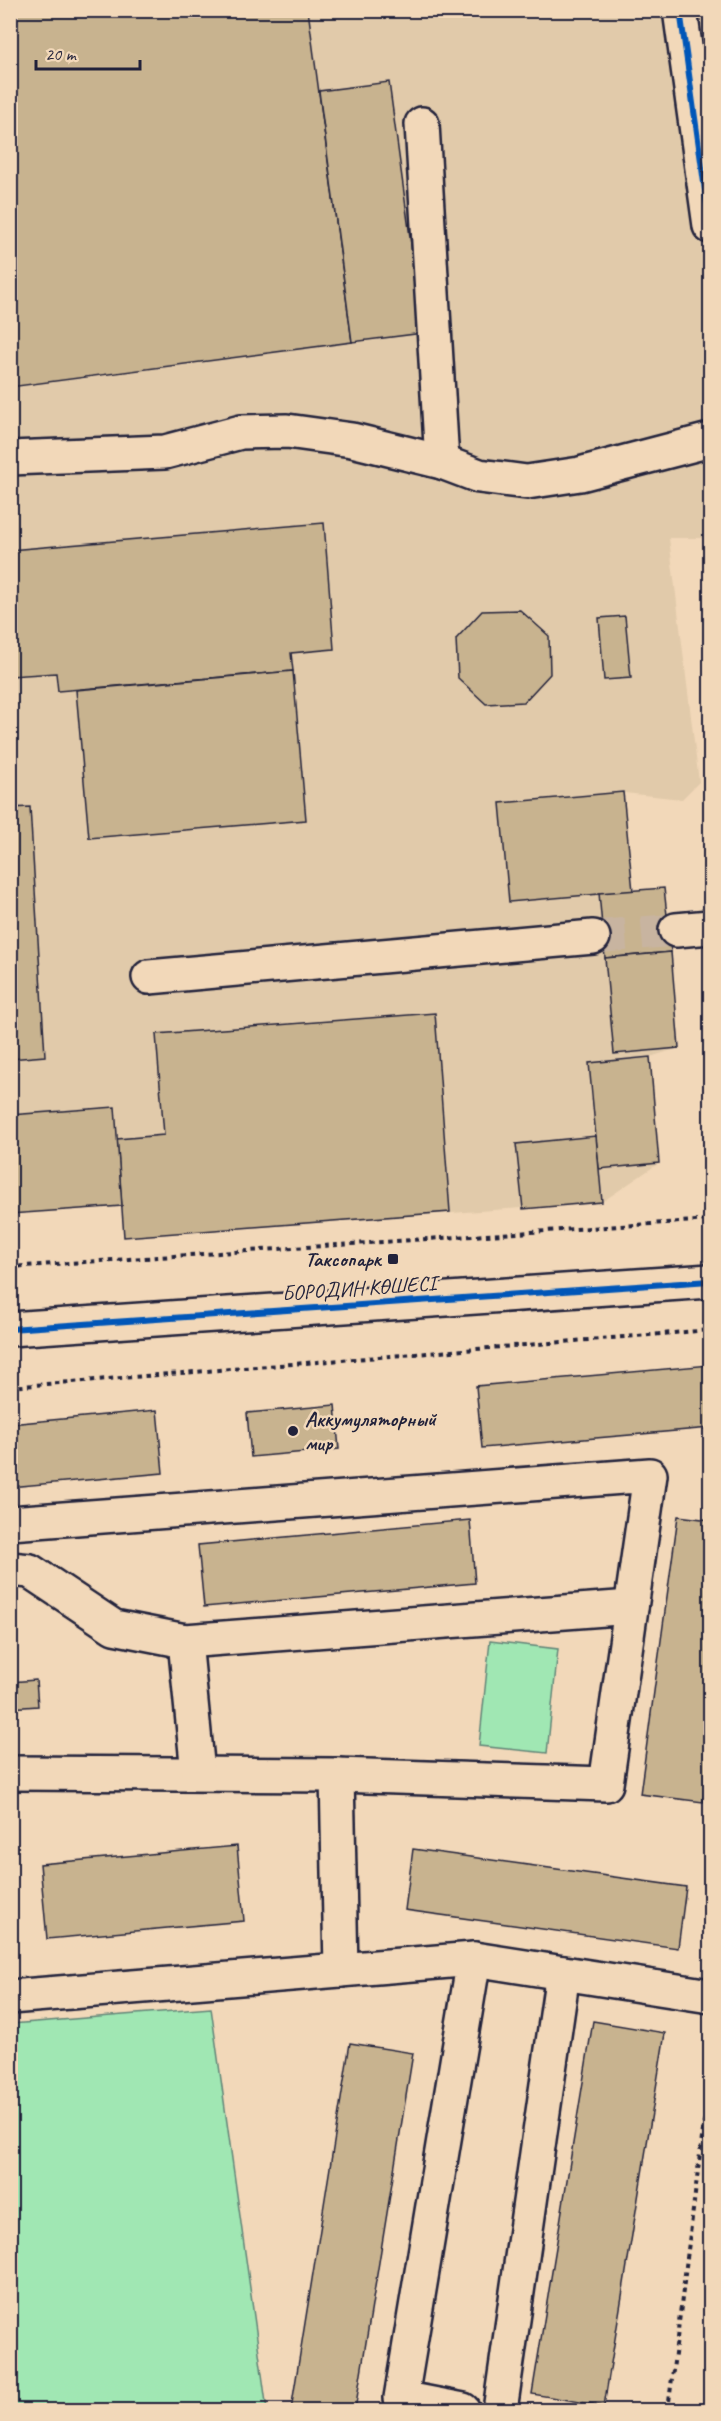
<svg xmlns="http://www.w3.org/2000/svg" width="721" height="2421" viewBox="0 0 721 2421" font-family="Caveat,sans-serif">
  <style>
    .built { fill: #e1caaa }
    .green { fill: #a0e7b3; stroke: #618477; stroke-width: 1.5 }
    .building { fill: #c8b38f; stroke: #22223b; stroke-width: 1.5 }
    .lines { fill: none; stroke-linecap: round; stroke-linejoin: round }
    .minor-tunnel { stroke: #c8b4a0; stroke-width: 33; stroke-dasharray: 33 16; stroke-linecap: butt }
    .minor-casing { stroke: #22223b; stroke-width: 38 }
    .path { stroke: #22223b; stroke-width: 4; stroke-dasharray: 4.5 4.5; stroke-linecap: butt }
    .minor { stroke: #f2d8b9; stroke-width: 33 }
    .cycleway-casing { stroke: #f2d8b9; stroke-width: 10 }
    .cycleway { stroke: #0057b8; stroke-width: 6 }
    .poi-dot { fill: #22223b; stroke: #f2d8b9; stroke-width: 2 }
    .labels { text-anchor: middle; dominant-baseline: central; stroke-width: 5; stroke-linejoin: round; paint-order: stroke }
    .poi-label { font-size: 21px; font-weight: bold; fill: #22223b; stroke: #f2d8b9; text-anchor: end }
    .street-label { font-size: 21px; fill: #22223b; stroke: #f2d8b9 }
  </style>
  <rect width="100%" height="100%" fill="#f2d8b9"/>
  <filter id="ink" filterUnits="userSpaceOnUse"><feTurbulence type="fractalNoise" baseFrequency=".0167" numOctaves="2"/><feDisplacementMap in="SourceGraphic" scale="12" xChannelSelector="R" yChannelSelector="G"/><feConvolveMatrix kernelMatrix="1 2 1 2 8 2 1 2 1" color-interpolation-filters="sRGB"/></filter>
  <g filter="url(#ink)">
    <!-- built -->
    <path class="built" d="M11,11h699v527h-41l30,244 -17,17 -58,-6 9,97 31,-2 15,160 -29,9 9,106 -57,39 -478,35 -2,-31 -111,8z"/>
    <!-- green -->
    <g class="green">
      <path d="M490,1641l68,8 -11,104 -68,-7z"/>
      <path d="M211,2008l56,402h-256v-386z"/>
    </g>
    <!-- building -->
    <g class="building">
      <path d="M10,10h298l44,332 -342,45z"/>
      <path d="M389,82l34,251 -71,9 -33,-251z"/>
      <path d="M324,523l10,126 -43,4 2,18 -235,20 -2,-18 -46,3v-126z"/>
      <path d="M520,610l29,26 1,38 -26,28 -38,2 -28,-26 -2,-39 26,-28z"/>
      <path d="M625,616l6,62 -27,2 -5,-62z"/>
      <path d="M293,671l13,149 -217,18 -13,-148z"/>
      <path d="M623,792l10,99 -124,11 -9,-99z"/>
      <path d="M30,807l15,249 -35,3v-251z"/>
      <path d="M664,888l7,64 -66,6 -6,-65z"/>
      <path d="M671,952l8,96 -65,6 -9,-96z"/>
      <path d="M435,1013l15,199 -326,25 -7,-98 47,-4 -8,-101z"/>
      <path d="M650,1057l9,106 -60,6 -10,-106z"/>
      <path d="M115,1107l7,99 -112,8v-99z"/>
      <path d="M596,1136l6,66 -79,7 -7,-65z"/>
      <path d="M710,1365v63l-228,20 -6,-62z"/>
      <path d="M335,1405l4,44 -88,8 -4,-44z"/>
      <path d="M157,1410l6,63 -153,14v-63z"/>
      <path d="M678,1516l32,4v225l-7,57 -63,-8z"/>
      <path d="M470,1520l5,63 -271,24 -6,-62z"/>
      <path d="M36,1680l2,26 -28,2v-26z"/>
      <path d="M237,1846l7,75 -197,18 -7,-75z"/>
      <path d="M413,1849l273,38 -8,61 -273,-38z"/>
      <path d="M593,2021l72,12 -61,373 -72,-12z"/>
      <path d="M350,2043l63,10 -58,357h-64z"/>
      <path d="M10,2367l4,39h-4z"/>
    </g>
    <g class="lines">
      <!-- minor-tunnel -->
      <path class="minor-tunnel" d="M593,937l83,-7"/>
      <defs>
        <g id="minor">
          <path d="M680,10l30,216"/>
          <path d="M422,124l20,338"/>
          <path d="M10,458l155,-6 76,-20 46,-1 65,9 90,22 37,14 48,6 53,-8 130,-34"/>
          <path d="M676,930l34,-3"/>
          <path d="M149,977l444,-40"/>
          <path d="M10,1329l700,-48"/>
          <path d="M10,1523l640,-48 -44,309 -269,-9 -327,-2"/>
          <path d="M10,1569l20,2 84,56 71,14 446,-34"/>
          <path d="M185,1641l13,132"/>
          <path d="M337,1775l4,195"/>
          <path d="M10,1997l464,-38 236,37"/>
          <path d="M463,2410l-62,-12 73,-439"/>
          <path d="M500,2410l63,-437"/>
        </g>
      </defs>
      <!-- minor casing -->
      <use href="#minor" class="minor-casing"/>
      <!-- path -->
      <g class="path">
        <path d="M10,1267l700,-47"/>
        <path d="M10,1387l700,-57"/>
        <path d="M668,2410l42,-336"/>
      </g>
      <!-- minor -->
      <use href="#minor" class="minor"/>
      <defs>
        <g id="cycleway">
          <path d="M680,10l30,216"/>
          <path d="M10,1329l700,-48"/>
        </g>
      </defs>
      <!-- cycleway casing -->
      <use href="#cycleway" class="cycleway-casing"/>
      <!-- cycleway -->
      <use href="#cycleway" class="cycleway"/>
    </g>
  </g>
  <!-- markers -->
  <g class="poi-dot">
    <rect x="387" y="1253" width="12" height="12" rx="3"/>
    <circle cx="293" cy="1431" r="6"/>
  </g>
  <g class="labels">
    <!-- poi labels -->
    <g class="poi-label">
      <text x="381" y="1259">Таксопарк</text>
      <text x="305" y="1419" text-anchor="start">Аккумуляторный<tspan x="305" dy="24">мир</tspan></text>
    </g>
    <!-- street labels -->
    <g class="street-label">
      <text transform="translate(359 1288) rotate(-4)">БОРОДИН КӨШЕСІ</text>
    </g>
  </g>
  <!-- margin -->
  <rect width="721" height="2421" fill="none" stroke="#f2d8b9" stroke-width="36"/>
  <rect x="18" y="18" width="685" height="2385" fill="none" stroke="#22223b" stroke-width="2" filter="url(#ink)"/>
  <!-- scale -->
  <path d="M36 60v9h104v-9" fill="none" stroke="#22223b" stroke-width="3"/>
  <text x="45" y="60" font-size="18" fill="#22223b" stroke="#f2d8b9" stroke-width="4.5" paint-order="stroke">20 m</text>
</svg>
